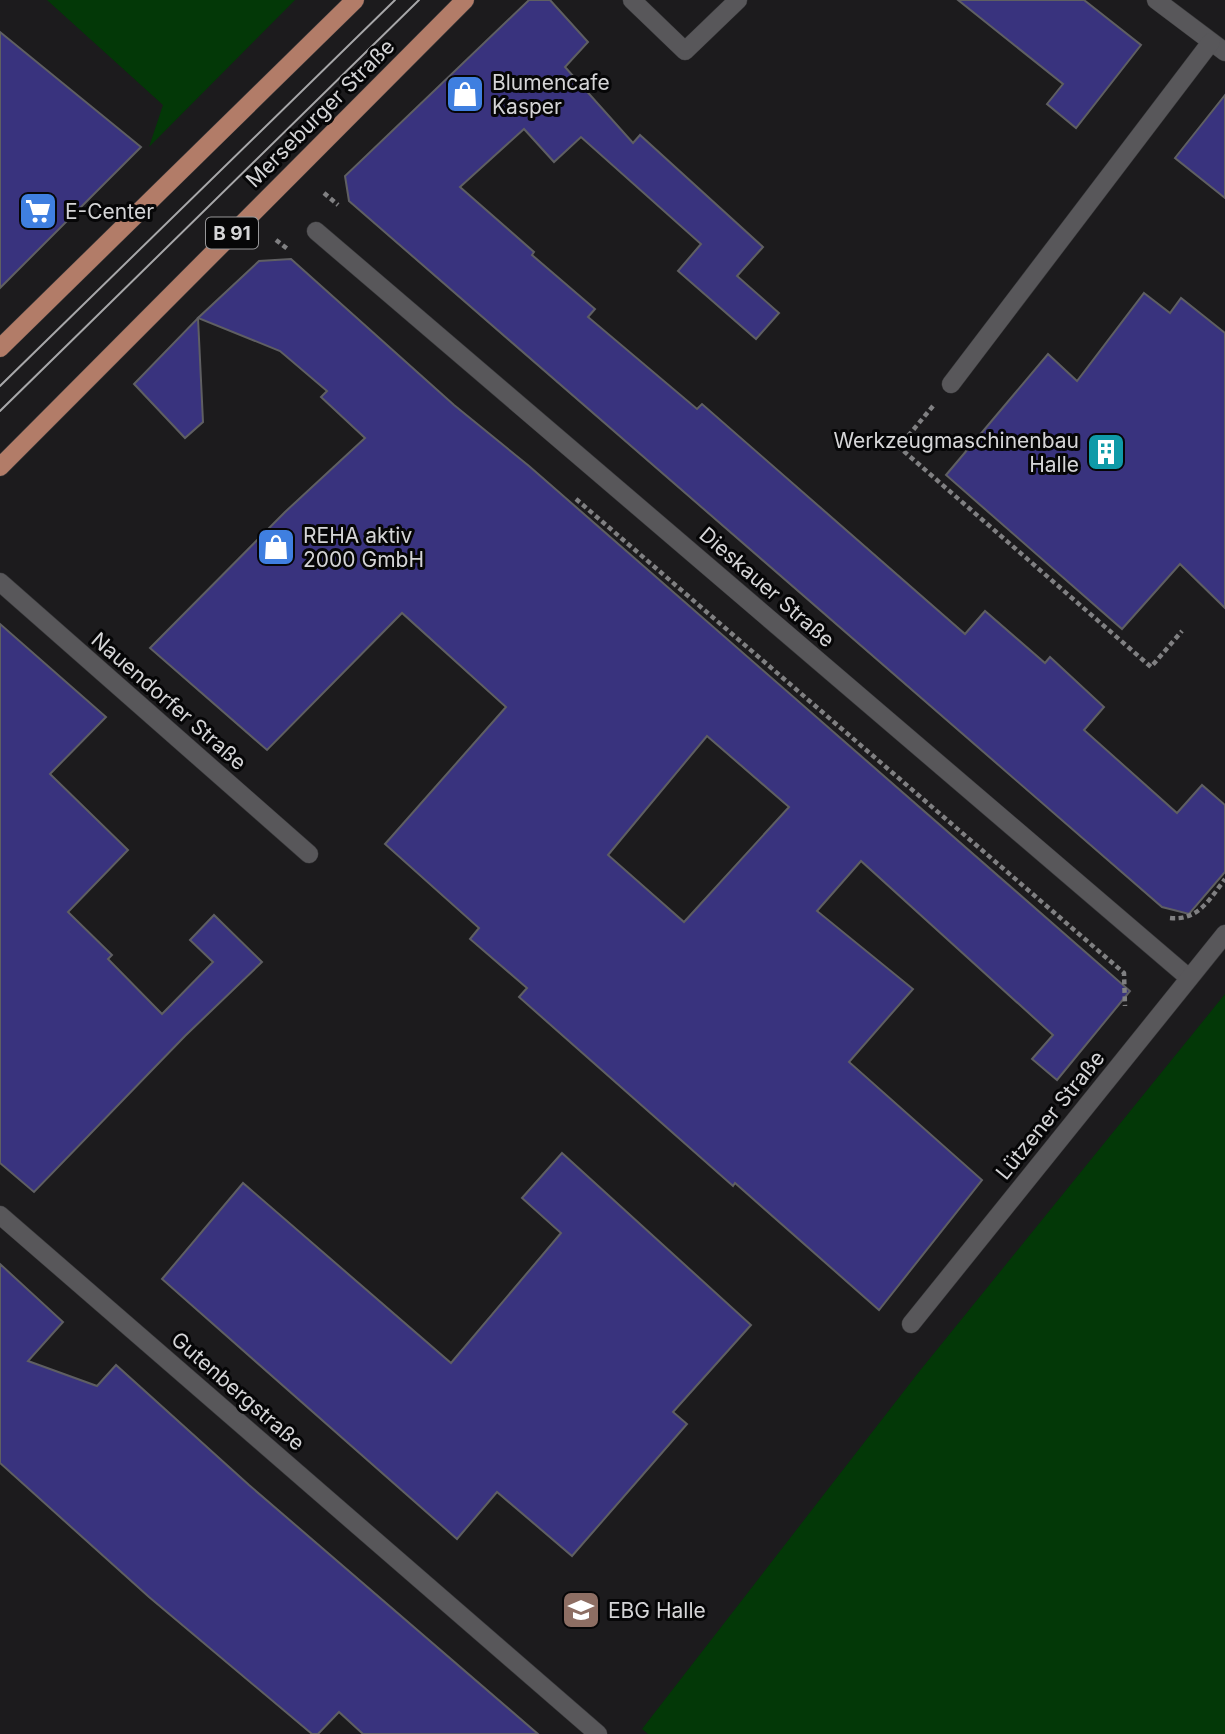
<svg xmlns="http://www.w3.org/2000/svg" width="1225" height="1734" viewBox="0 0 1225 1734" font-family="Inter,sans-serif">
  <style>
    .green { fill: #033807 }
    .building { fill: #39337e; stroke: #5f5f62; stroke-width: 2; fill-rule: evenodd }
    .lines { fill: none; stroke-linecap: round; stroke-linejoin: round }
    .minor-casing { stroke: #38383a; stroke-width: 19 }
    .major-casing { stroke: #38383a; stroke-width: 19 }
    .path { stroke: #808082; stroke-width: 4.5; stroke-dasharray: 5 3.5; stroke-linecap: butt }
    .minor { stroke: #58575a; stroke-width: 18 }
    .major { stroke: #b27c68; stroke-width: 18 }
    .tram { stroke: #a7a7a9; stroke-width: 2 }
    .labels { text-anchor: middle; dominant-baseline: central; stroke-width: 6; stroke-linejoin: round; paint-order: stroke }
    .shield { fill: #060607; stroke: #979799; stroke-width: 2 }
    .shield-label { font-size: 19px; font-weight: bold; fill: #d5d5d7 }
    .poi-label { font-size: 21px; fill: #d5d5d7; stroke: #060607; text-anchor: start }
    .street-label { font-size: 21px; fill: #d5d5d7; stroke: #060607 }
  </style>
  <rect width="100%" height="100%" fill="#1c1b1d"/>
  <!-- green -->
  <g class="green">
    <path d="M47,0h248l-146,147 14,-42z"/>
    <path d="M1225,994v740h-577l-6,-5 276,-356z"/>
  </g>
  <!-- building -->
  <g class="building">
    <path d="M529,0h21l38,42 -23,25 68,76 7,-8 123,112 -26,29 42,37 -23,26 -78,-68 23,-27 -120,-107 -27,25 -30,-33 -64,58 74,65 -2,3 63,54 -7,8 109,92 5,-5 263,230 20,-23 60,52 5,-6 54,50 -20,23 93,83 25,-28 23,20v67l-36,42 -27,-7 -813,-706 -4,-25z"/>
    <path d="M958,0h126l57,45 -65,83 -29,-24 16,-20z"/>
    <path d="M0,32l141,115 -141,141z"/>
    <path d="M1225,95v103l-50,-40z"/>
    <path d="M291,259l163,146 75,61 601,525 -73,89 -25,-21 21,-24 -192,-174 -44,50 96,78 -64,73 133,118 -103,130 -144,-127 -2,3 -214,-189 8,-9 -57,-49 9,-11 -94,-84 121,-137 -104,-94 -135,137 -117,-102 135,-136 80,-74 -44,-41 6,-6 -47,-40 -82,-33 61,-57zM707,736l82,71 -105,115 -76,-67z"/>
    <path d="M1144,293l26,20 11,-15 44,35v275l-45,-44 -58,65 -176,-154 102,-121 29,27z"/>
    <path d="M198,318l5,104 -18,16 -51,-54z"/>
    <path d="M0,624l106,93 -56,57 78,76 -60,62 44,43 -4,4 54,55 51,-52 -23,-22 24,-25 48,47 -77,74 -151,156 -34,-29z"/>
    <path d="M562,1153l189,172 -78,87 14,12 -115,132 -75,-64 -40,47 -295,-260 81,-96 208,180 110,-130 -39,-35z"/>
    <path d="M0,1264l63,58 -35,39 69,25 19,-21 133,120 289,249h-175l-24,-22 -21,22h-6l-163,-137 -149,-134z"/>
  </g>
  <g class="lines">
    <defs>
      <g id="minor">
        <path d="M632,0l53,51 53,-51"/>
        <path d="M1156,0l69,52"/>
        <path d="M316,231l873,747"/>
        <path d="M951,384l260,-342"/>
        <path d="M0,582l309,272"/>
        <path d="M0,1215l598,519"/>
        <path d="M911,1324l314,-390"/>
      </g>
      <g id="major">
        <path d="M0,348l355,-348"/>
        <path d="M0,467l465,-467"/>
      </g>
    </defs>
    <!-- minor casing -->
    <use href="#minor" class="minor-casing"/>
    <!-- major casing -->
    <use href="#major" class="major-casing"/>
    <!-- path -->
    <g class="path">
      <path d="M324,193l14,12"/>
      <path d="M276,240l13,10"/>
      <path d="M933,406l-34,41 252,220 31,-36"/>
      <path d="M576,499l548,474 1,33"/>
      <path d="M1170,918c28,3 40,-19 55,-39"/>
    </g>
    <!-- minor -->
    <use href="#minor" class="minor"/>
    <!-- major -->
    <use href="#major" class="major"/>
    <!-- tram -->
    <g class="tram">
      <path d="M0,386l395,-386"/>
      <path d="M0,411l419,-411"/>
    </g>
  </g>
  <!-- icons -->
  <defs>
    <symbol id="shop-square" viewBox="-11 -11 22 22"><rect x="-9" y="-9" width="18" height="18" rx="4" fill="#3f7fe0" stroke="#060607"/><path d="M-5-2.5h2.3a2.7 3.5 0 0 1 5.4 0H5L5.5 6h-11ZM-1.5-2.5h3a1.5 2.3 0 0 0-3 0Z" fill="#fff"/></symbol>
    <symbol id="supermarket-square" viewBox="-11 -11 22 22"><rect x="-9" y="-9" width="18" height="18" rx="4" fill="#3f7fe0" stroke="#060607"/><path d="M-6-5.5h2.5l.6 2H6L4.5 2H-2.5L-4.4-4H-6ZM-1.5 3.2a1.3 1.3 0 1 0 .1 0ZM3 3.2a1.3 1.3 0 1 0 .1 0Z" fill="#fff"/></symbol>
    <symbol id="building-square" viewBox="-11 -11 22 22"><rect x="-9" y="-9" width="18" height="18" rx="4" fill="#0f9aa8" stroke="#060607"/><path d="M-4-6H4V6H1V3H-1V6H-4ZM-2.5-4.3h1.7v1.8h-1.7ZM.8-4.3h1.7v1.8H.8ZM-2.5-1h1.7V.8h-1.7ZM.8-1h1.7V.8H.8Z" fill="#fff"/></symbol>
    <symbol id="school-square" viewBox="-11 -11 22 22"><rect x="-9" y="-9" width="18" height="18" rx="4" fill="#8d6e63" stroke="#060607"/><path d="M0-5L7-2L0 1L-7-2ZM-4 1L0 2.5L4 1V4Q0 6-4 4Z" fill="#fff"/></symbol>
  </defs>
  <g fill-rule="evenodd">
    <use href="#shop-square" x="443" y="72" width="44" height="44"/>
    <use href="#supermarket-square" x="16" y="189" width="44" height="44"/>
    <use href="#building-square" x="1084" y="430" width="44" height="44"/>
    <use href="#shop-square" x="254" y="525" width="44" height="44"/>
    <use href="#school-square" x="559" y="1588" width="44" height="44"/>
  </g>
  <g class="labels">
    <!-- shield labels -->
    <rect class="shield" x="206" y="217.5" width="52" height="31" rx="5"/>
    <g class="shield-label">
      <text x="232" y="233">B 91</text>
    </g>
    <!-- poi labels -->
    <g class="poi-label">
      <text x="492" y="82">Blumencafe<tspan x="492" dy="24">Kasper</tspan></text>
      <text x="65" y="211">E-Center</text>
      <text x="1079" y="440" text-anchor="end">Werkzeugmaschinenbau<tspan x="1079" dy="24">Halle</tspan></text>
      <text x="303" y="535">REHA aktiv<tspan x="303" dy="24">2000 GmbH</tspan></text>
      <text x="608" y="1610">EBG Halle</text>
    </g>
    <!-- street labels -->
    <g class="street-label">
      <text transform="translate(320 113) rotate(-45)">Merseburger Straße</text>
      <text transform="translate(767 587) rotate(41)">Dieskauer Straße</text>
      <text transform="translate(169 701) rotate(41)">Nauendorfer Straße</text>
      <text transform="translate(1050 1115) rotate(-51)">Lützener Straße</text>
      <text transform="translate(238 1391) rotate(41)">Gutenbergstraße</text>
    </g>
  </g>
</svg>
